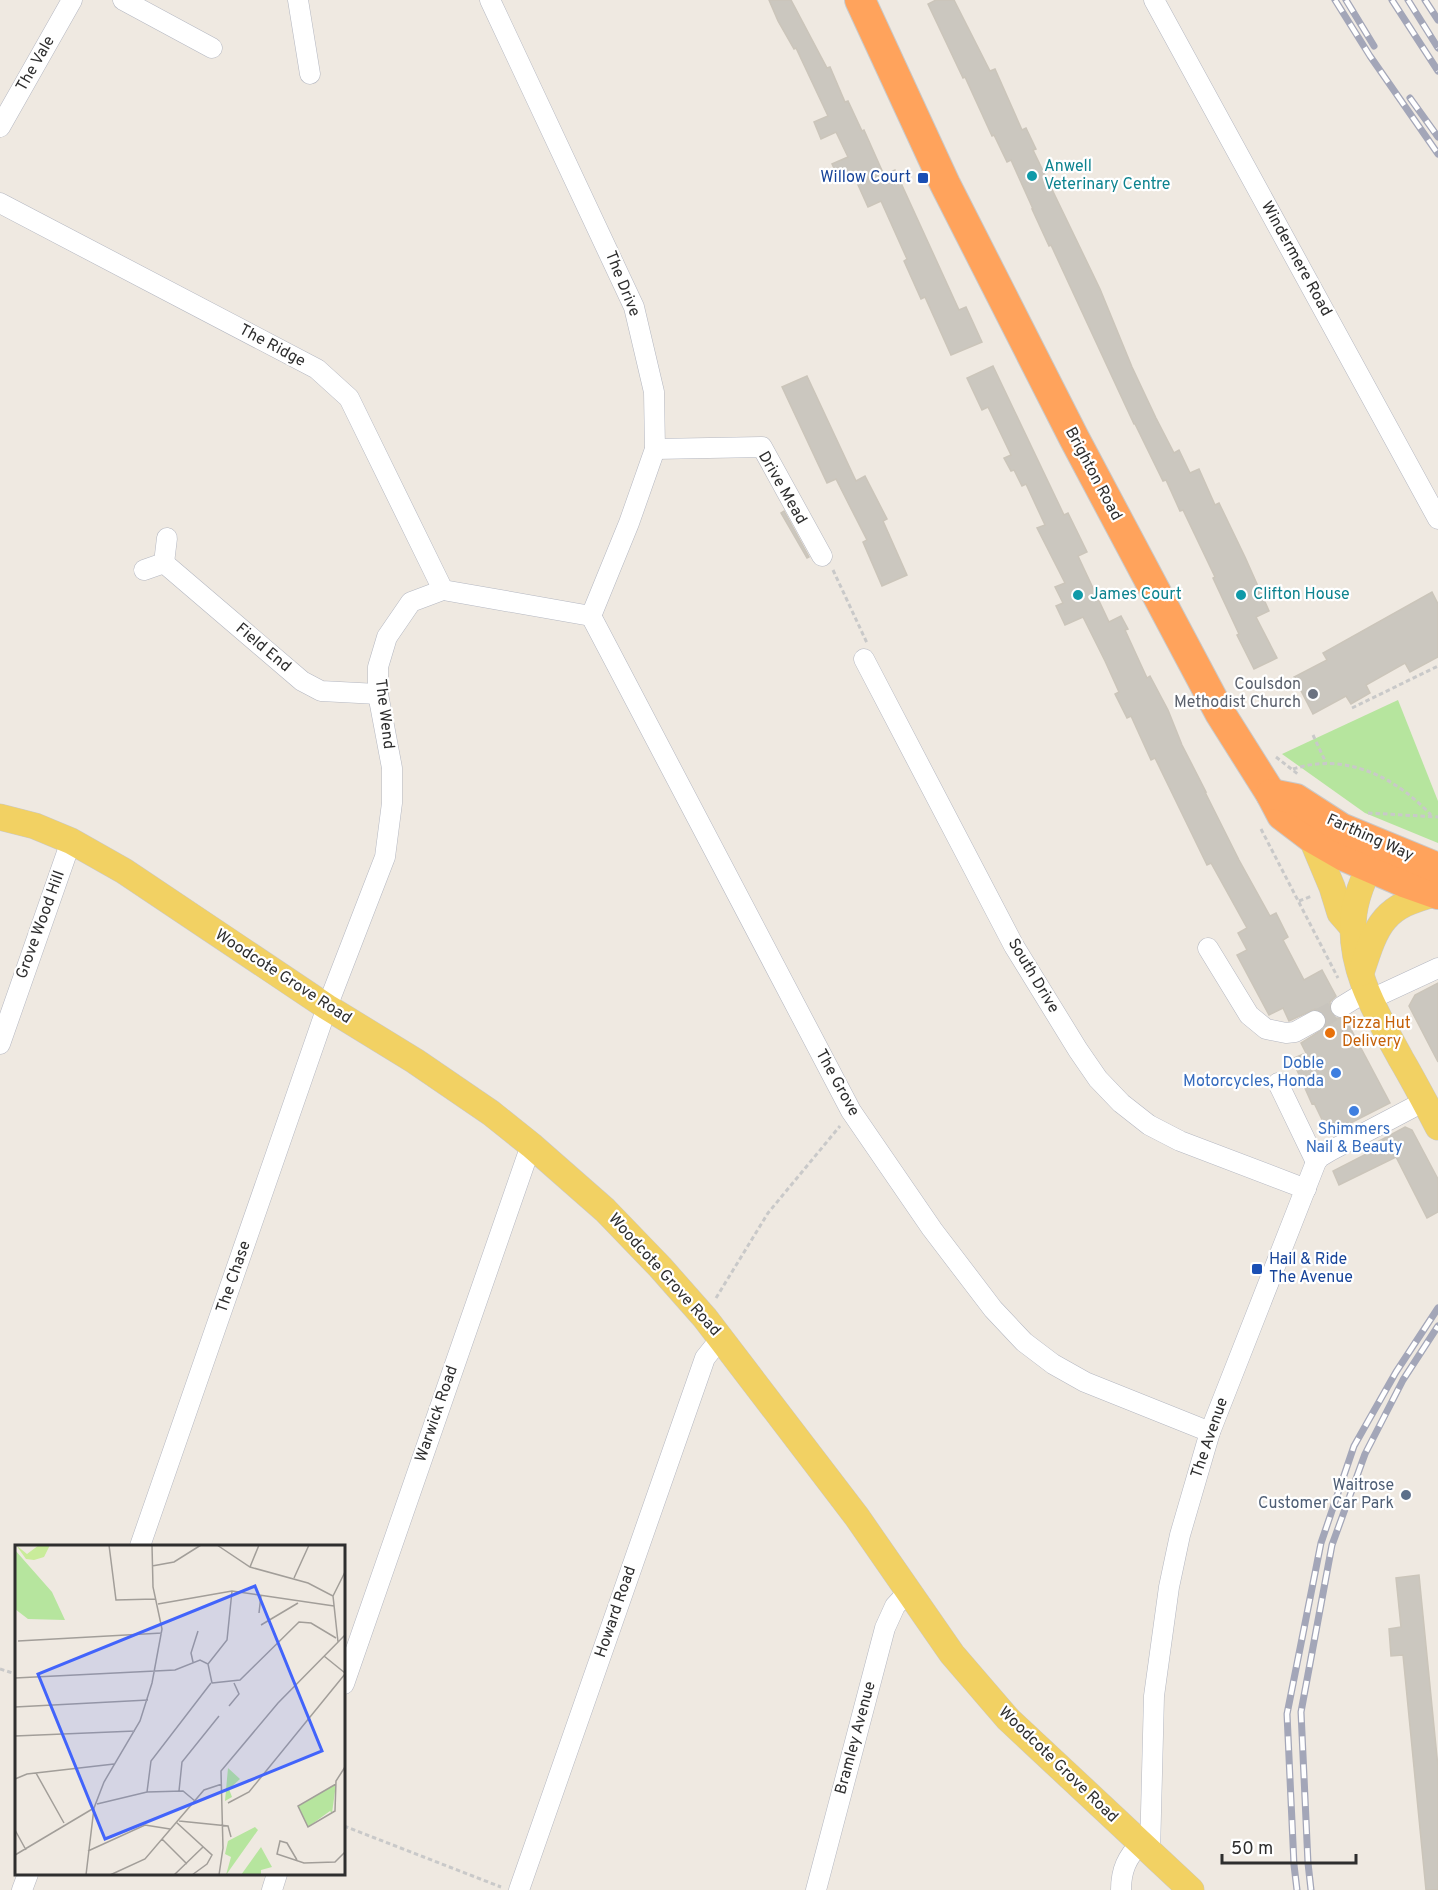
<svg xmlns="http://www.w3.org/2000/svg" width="1438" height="1890" viewBox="0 0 1438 1890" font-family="Overpass,sans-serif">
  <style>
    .green { fill: #b6e59e }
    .building { fill: #cbc7bf; stroke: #cbc5ba; stroke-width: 1.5 }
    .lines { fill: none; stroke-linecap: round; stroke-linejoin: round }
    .minor-tunnel { stroke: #c8c4bd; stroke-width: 20; stroke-dasharray: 20 10; stroke-linecap: butt }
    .minor-casing { stroke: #b4b7c1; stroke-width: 21 }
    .major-casing { stroke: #c9c9c9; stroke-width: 27 }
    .highway-casing { stroke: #c9c9c9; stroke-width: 32 }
    .path { stroke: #c9c9c9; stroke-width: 3; stroke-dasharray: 4.5 3; stroke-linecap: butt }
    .minor { stroke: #fff; stroke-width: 20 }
    .major { stroke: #f2d163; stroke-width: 26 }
    .highway { stroke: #ffa35c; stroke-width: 30 }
    .rail-casing { stroke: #a3a6b8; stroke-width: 7 }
    .rail { stroke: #fff; stroke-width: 4.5; stroke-dasharray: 14; stroke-linecap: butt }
    .culture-dot { fill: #0f9aa8; stroke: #fff; stroke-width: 2 }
    .transit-dot { fill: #1a4fb4; stroke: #fff; stroke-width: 2 }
    .worship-dot { fill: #6b7280; stroke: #fff; stroke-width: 2 }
    .food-dot { fill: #e8710a; stroke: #fff; stroke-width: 2 }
    .shop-dot { fill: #3f7fe0; stroke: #fff; stroke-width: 2 }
    .service-dot { fill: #5c6f8a; stroke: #fff; stroke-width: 2 }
    .labels { text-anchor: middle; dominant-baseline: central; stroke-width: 4.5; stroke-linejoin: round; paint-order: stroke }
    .street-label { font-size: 16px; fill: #2e2e2e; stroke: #fff }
    .culture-label { font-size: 16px; fill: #0d838f; stroke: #fff; text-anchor: start }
    .transit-label { font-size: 16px; fill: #164399; stroke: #fff; text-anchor: end }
    .worship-label { font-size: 16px; fill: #5b616d; stroke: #fff; text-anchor: end }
    .food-label { font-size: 16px; fill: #c56008; stroke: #fff; text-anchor: start }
    .shop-label { font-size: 16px; fill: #366cbe; stroke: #fff; text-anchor: end }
    .service-label { font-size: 16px; fill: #4e5e75; stroke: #fff; text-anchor: end }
    .inset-road { fill: none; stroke: #a29e99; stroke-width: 1.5 }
    .view { fill: #4264fb; fill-opacity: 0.15; stroke: #4264fb; stroke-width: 3 }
    .inset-edge { fill: none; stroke: #2e2e2e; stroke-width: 3 }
  </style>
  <rect width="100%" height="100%" fill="#efe9e1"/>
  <!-- green -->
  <path class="green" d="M1398,700l40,101v42l-73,-30 -83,-59z"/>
  <!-- building -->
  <g class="building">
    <path d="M769,0h22l36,68 3,-1 15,35 3,-1 14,30 2,-1 20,45 11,-5 64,140 7,-3 16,35 -31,13 -26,-58 -4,2 -17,-38 3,-2 -26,-58 -13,6 -14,-31 -14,6 -8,-18 16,-7 -12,-25 -15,7 -7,-17 14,-6 -32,-68 -2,1 -16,-28z"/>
    <path d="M936,0h18l36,71 5,-2 27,61 4,-2 10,21 -3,1 67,139 32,78 24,51 18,35 5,-3 11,23 9,-4 16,36 4,-2 26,54 24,54 -13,6 21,41 -23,11 -17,-34 2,-1 -26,-56 2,-1 -32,-67 -3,1 -14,-31 -3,1 -28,-57h-1l-83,-179 -2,1 -17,-37h1l-22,-49 -4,2 -13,-27 -2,1 -27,-59 -2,1 -35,-74z"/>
    <path d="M993,366l71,149 4,-2 19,39 -9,4 31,66 12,-6 7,13 -3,1 22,48 3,-2 18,34 14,35 24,47h-1l34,68 31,56 6,-3 12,24 -5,3 21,40 18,-10 14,26 -6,6 1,11 5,5h9l45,85 -61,31 -15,-31 -2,1 -20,-45 14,-6 -5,-10 24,-15 2,-6 -1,-6 -4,-5 -7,-2 -26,12 -6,-13 -14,7 -32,-60 10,-5 -9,-17 9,-5 -36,-65 -4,2 -52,-107 -4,2 -20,-44 -4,2 -12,-24 4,-2 -14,-31 -22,-44 -18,8 -9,-19 7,-3 -8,-16 10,-4 -28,-55 8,-3 -19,-41 -4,2 -8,-16 -3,1 -7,-13 7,-3 -23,-48 -6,3 -15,-32z"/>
    <path d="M807,376l49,105 9,-5 22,43 -4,2 24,54 -25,11 -19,-44 4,-2 -31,-61 -9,4 -45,-96z"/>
    <path d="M784,511l25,46 -2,1 -26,-45z"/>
    <path d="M1432,592l6,12v53l-28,15 -5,-9 -39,22 4,8 -19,11 -5,-8 -33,18 -19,-37 33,-17 -4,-7z"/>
    <path d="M1438,983v79l-29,-56 6,-11z"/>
    <path d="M1405,1127l7,3 26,49v33l-11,6 -31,-61 -57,28 -6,-14 49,-25 -3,-5z"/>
    <path d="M1419,1575l19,192v123h-12l-23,-235 -12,1 -2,-27 12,-2 -5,-49z"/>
  </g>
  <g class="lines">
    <!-- minor-tunnel -->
    <path class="minor-tunnel" d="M1315,1021l26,-14"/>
    <defs>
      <g id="minor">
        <path d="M123,0l89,48"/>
        <path d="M298,0l12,74"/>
        <path d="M490,0l144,307 20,85 1,57 -26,74 -38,93"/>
        <path d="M1154,0l284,519"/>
        <path d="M0,127l72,-127"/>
        <path d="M0,203l317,166 32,29 94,192"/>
        <path d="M655,449l107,-2 60,109"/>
        <path d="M164,563l138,118 19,10 57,3"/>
        <path d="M144,570l20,-7 3,-25"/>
        <path d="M591,616l260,495 81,118 61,80 31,33 29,22 32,18 125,50"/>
        <path d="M864,659l150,287 64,104 20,29 23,24 28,22 31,16 126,48"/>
        <path d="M1208,948l41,67 17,14 20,4 9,-1 20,-11"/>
        <path d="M1369,1000l69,-32"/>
        <path d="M1341,1007l26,-16"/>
        <path d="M0,1044l71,-203"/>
        <path d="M1278,1083l38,79"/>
        <path d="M140,1546l187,-539 58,-150 7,-54v-35l-14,-74v-27l9,-30 24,-35 32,-12 148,26"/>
        <path d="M344,1684l187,-539"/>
        <path d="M1150,1852l4,-156 15,-109 11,-52 30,-103 106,-270 4,-5 10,-6 95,-50"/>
        <path d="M22,1890l6,-16"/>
        <path d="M272,1890l5,-16"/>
        <path d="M519,1890l186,-532 16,-20"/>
        <path d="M816,1890l69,-262 10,-22 13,-14"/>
        <path d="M1121,1890c0,-20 6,-33 20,-47"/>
      </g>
      <g id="major">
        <path d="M0,817l35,9 36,15 53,30 203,136 88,54 76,52 40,32 74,65 55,57 45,51 152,199 95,137 56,65 183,171"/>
        <path d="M1311,837l21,50 8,26 13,15"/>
        <path d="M1378,849c-10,20 -21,42 -24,64 -7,53 23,102 47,146 13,22 25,45 37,68"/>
        <path d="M1361,973c16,-50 22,-67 77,-80"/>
      </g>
      <g id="highway">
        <path d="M860,0l85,184 129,254 146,275 51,81 11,21 29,22 33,19 60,26 34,12"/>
        <path d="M1271,794l25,5 45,29 97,40"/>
      </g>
    </defs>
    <!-- minor casing -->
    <use href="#minor" class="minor-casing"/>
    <!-- major casing -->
    <use href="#major" class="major-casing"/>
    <!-- highway casing -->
    <use href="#highway" class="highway-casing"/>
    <!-- path -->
    <g class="path">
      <path d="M833,570l34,73"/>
      <path d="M1352,708l86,-42"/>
      <path d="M1313,735l13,28"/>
      <path d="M1276,757l23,18"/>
      <path d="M1293,769c53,-17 102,8 138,46"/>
      <path d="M1368,813l70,4"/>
      <path d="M1261,829l77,149"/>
      <path d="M1299,901l13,-5"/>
      <path d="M716,1298l52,-85 72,-87"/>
      <path d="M0,1669l16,5"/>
      <path d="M344,1826l157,61"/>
    </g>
    <!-- minor -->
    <use href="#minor" class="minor"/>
    <!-- major -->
    <use href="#major" class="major"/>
    <!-- highway -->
    <use href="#highway" class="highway"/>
    <defs>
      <g id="rail">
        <path d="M1335,0l35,56 68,98"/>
        <path d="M1346,0l28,46"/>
        <path d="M1392,0l46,71"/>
        <path d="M1408,0l30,48"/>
        <path d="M1425,0l13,20"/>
        <path d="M1410,98l28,39"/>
        <path d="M1297,1890l-3,-25 -7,-151 34,-171 33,-97 42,-74 42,-64"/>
        <path d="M1311,1890l-3,-27 -7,-151 31,-167 33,-91 38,-74 35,-54"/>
      </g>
    </defs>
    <!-- rail casing -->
    <use href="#rail" class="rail-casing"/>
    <!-- rail -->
    <use href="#rail" class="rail"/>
  </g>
  <!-- markers -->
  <g class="culture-dot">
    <circle cx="1032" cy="176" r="6"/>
    <circle cx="1078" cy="595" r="6"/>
    <circle cx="1241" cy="595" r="6"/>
  </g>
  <g class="transit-dot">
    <rect x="917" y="172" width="12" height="12" rx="3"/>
    <rect x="1251" y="1263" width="12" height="12" rx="3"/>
  </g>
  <circle class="worship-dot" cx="1313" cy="694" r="6"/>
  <circle class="food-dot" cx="1330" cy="1033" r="6"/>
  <g class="shop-dot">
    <circle cx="1336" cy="1073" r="6"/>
    <circle cx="1354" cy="1111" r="6"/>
  </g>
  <circle class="service-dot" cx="1406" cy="1495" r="6"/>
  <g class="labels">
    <!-- street labels -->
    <g class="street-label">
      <text transform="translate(36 64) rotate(-60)">The Vale</text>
      <text transform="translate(1296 259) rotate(61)">Windermere Road</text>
      <text transform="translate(622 284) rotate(68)">The Drive</text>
      <text transform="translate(272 346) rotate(28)">The Ridge</text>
      <text transform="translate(1093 474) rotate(62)">Brighton Road</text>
      <text transform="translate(782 488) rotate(60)">Drive Mead</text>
      <text transform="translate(263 648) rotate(40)">Field End</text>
      <text transform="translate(384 714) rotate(83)">The Wend</text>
      <text transform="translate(1370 838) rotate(24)">Farthing Way</text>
      <text transform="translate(41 925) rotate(-70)">Grove Wood Hill</text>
      <text transform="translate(1033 976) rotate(59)">South Drive</text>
      <text transform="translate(283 977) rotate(33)">Woodcote Grove Road</text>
      <text transform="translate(837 1083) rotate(61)">The Grove</text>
      <text transform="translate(664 1275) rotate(48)">Woodcote Grove Road</text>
      <text transform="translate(234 1277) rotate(-71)">The Chase</text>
      <text transform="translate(437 1414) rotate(-71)">Warwick Road</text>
      <text transform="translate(1210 1438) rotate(-71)">The Avenue</text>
      <text transform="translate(616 1612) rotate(-71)">Howard Road</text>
      <text transform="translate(856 1738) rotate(-75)">Bramley Avenue</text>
      <text transform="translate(1058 1765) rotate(44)">Woodcote Grove Road</text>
    </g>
    <!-- culture labels -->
    <g class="culture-label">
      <text x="1044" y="167">Anwell<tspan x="1044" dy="18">Veterinary Centre</tspan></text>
      <text x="1090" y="595">James Court</text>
      <text x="1253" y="595">Clifton House</text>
    </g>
    <!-- transit labels -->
    <g class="transit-label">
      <text x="911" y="178">Willow Court</text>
      <text x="1269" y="1260" text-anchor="start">Hail &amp; Ride<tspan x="1269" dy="18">The Avenue</tspan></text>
    </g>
    <!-- worship labels -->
    <g class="worship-label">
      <text x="1301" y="685">Coulsdon<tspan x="1301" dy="18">Methodist Church</tspan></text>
    </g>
    <!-- food labels -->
    <g class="food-label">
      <text x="1342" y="1024">Pizza Hut<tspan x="1342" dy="18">Delivery</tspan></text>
    </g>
    <!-- shop labels -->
    <g class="shop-label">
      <text x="1324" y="1064">Doble<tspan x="1324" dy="18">Motorcycles, Honda</tspan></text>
      <text x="1354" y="1130" text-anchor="middle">Shimmers<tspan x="1354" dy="18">Nail &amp; Beauty</tspan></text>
    </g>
    <!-- service labels -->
    <g class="service-label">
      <text x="1394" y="1486">Waitrose<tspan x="1394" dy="18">Customer Car Park</tspan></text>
    </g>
  </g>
  <!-- overview -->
  <g transform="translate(15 1545)">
    <rect width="330" height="330" fill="#efe9e1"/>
    <path d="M0,5l37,42 13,28 -37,-1 -13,-10zM213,223l12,11 -11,10 3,8 -7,4zM321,239l-4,29 -2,-2 -22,16 -10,-21zM240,282l3,3 -32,45 5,-18 -6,-3 3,-13zM246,302l11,20 -11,3v5h-20z" fill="#b6e59e"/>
    <path d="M1,0l11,9 12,-9h11l-6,12 -10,3 -8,-1z" fill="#c9ec9a"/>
    <path class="inset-road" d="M94,0l7,55 39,-1M202,0l33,22 58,16 25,13 5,46M137,21l22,-4 27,-17M235,22l9,-22M279,33l15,-33M318,51l12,-24M143,59l74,-13 102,15M244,68l2,-18M246,80l37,-22M3,96l144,-8M309,111l21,17M178,117l-2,-9 7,-22M193,119l19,-24 5,-49M0,133l160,-8 25,-10 8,4 4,19M197,138l28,-3 59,-58 12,1 25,15M214,161l10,-12 -5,-11M0,162l133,-7M0,191l120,-5M21,228l28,50M0,234l12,-5 87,-10M321,239l-38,22 10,21 27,-16 1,-30 9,-14M164,246l3,-29 37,-46M132,247l4,-31 60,-78M213,258l21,-11 96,-118M82,259l50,-12 36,-1 12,10M164,276l49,5 3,11M161,277l36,33 -5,9 -15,11M0,285l11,20M147,294l25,25M73,306l57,-26 25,4M0,310l79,-47M282,315l-10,-17 -7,-2 -3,13 27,9 31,-1 10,-10M71,330l8,-67 10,-26 36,-61 12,-38 10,-54 -9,-42 -1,-42M95,330l35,-16 59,-69 18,-6M159,330l29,-28M204,330l4,-27 -2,-77 57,-68 67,-68"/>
    <path class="view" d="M240,41l67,165 -217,88 -67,-165z"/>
    <rect width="330" height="330" class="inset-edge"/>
  </g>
  <!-- scale -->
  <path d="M1222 1854v9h134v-9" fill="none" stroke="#2e2e2e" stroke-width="3"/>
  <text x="1231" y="1854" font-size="18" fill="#2e2e2e" stroke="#ffffff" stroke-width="4.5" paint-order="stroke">50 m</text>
</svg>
